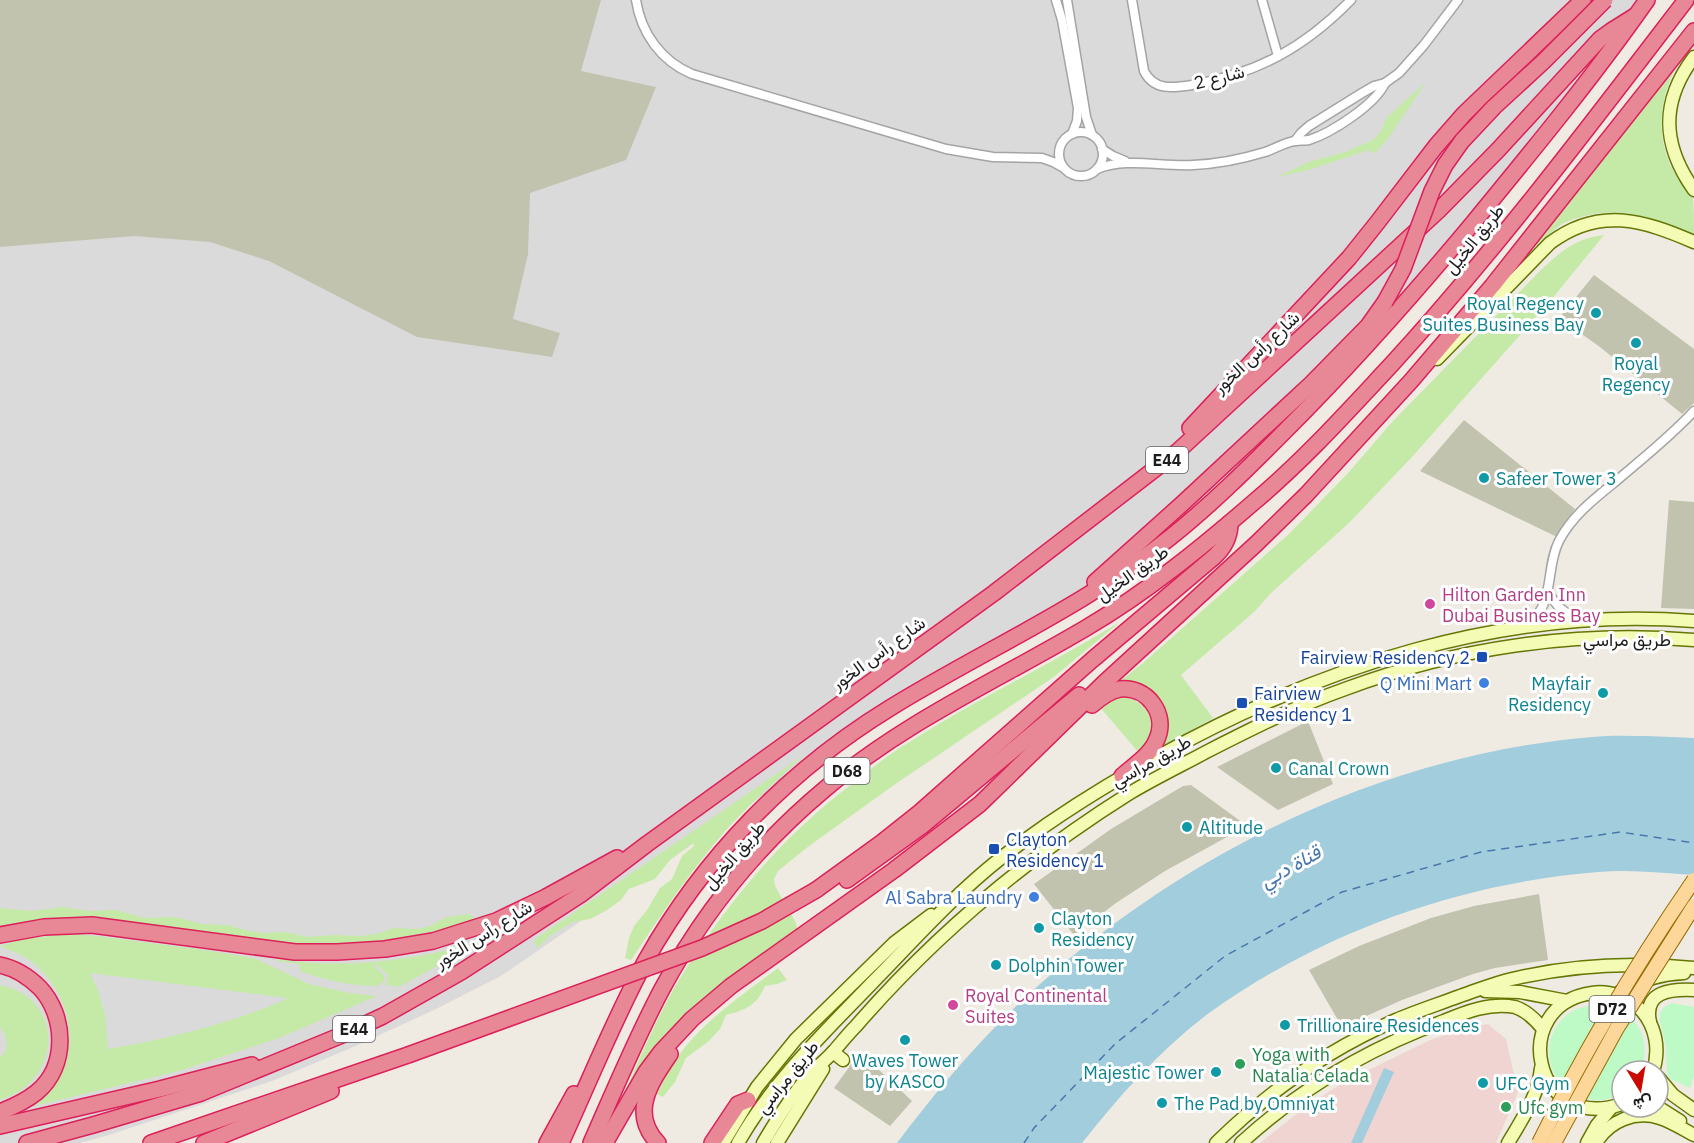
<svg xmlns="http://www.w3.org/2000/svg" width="1694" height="1143" viewBox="0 0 1694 1143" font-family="'IBM Plex Sans',Vazirmatn,sans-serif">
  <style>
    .residential { fill: #dbdada }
    .commercial { fill: #f0d4d1 }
    .construction { fill: #c2c3ae }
    .grass { fill: #c5eaa7; fill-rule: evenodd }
    .park { fill: #befac5 }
    .water { fill: #a2cddd }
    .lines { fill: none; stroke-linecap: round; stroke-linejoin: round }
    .ferry { stroke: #4877ae; stroke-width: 1.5; stroke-dasharray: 8 6; stroke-linecap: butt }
    .street-casing { stroke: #a4a4a4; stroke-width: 11 }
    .secondary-casing { stroke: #647603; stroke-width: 15 }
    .highway-casing { stroke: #dc2059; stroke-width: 18 }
    .street { stroke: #fff; stroke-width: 8 }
    .secondary { stroke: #f4fbb5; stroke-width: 12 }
    .highway { stroke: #e88896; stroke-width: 15 }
    .primary-bridge-casing { stroke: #966b00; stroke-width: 16; stroke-linecap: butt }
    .highway-bridge-casing { stroke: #dc2059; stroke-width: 18; stroke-linecap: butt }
    .primary-bridge { stroke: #fdd699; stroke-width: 14 }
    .highway-bridge { stroke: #e88896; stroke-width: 15 }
    .culture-dot { fill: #0f9aa8; stroke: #fff; stroke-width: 2 }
    .hotel-dot { fill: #d1479c; stroke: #fff; stroke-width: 2 }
    .transit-dot { fill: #1a4fb4; stroke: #fff; stroke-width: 2 }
    .shop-dot { fill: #3f7fe0; stroke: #fff; stroke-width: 2 }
    .leisure-dot { fill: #2e9e5b; stroke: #fff; stroke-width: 2 }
    .labels { text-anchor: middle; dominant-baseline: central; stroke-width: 6; stroke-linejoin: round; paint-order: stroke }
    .shield { fill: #fff; stroke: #616161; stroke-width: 1.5 }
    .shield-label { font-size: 16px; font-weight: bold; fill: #1d1d1d }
    .street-label { font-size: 18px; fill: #1d1d1d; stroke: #fff }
    .culture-label { font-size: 18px; fill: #0d838f; stroke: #fff; text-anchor: start }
    .hotel-label { font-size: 18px; fill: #b23c85; stroke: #fff; text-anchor: start }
    .transit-label { font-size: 18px; fill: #164399; stroke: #fff; text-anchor: start }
    .shop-label { font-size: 18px; fill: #366cbe; stroke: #fff; text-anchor: end }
    .leisure-label { font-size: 18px; fill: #27864d; stroke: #fff; text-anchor: start }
    .water-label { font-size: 20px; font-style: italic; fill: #4877ae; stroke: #fff }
  </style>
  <rect width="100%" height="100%" fill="#efebe3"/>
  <!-- residential -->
  <path class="residential" d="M0,0h1654l-245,298 -179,186 -136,106 -294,180 -299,206 -67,34 -83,38 -79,33 -163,54 -29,8h-80z"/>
  <!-- commercial -->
  <path class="commercial" d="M1488,1024l18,15 12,53 -22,51h-236l49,-39 37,-23 82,-40 33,-12z"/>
  <!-- construction -->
  <g class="construction">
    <path d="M0,0h601l-20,71 75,16 -30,73 -96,33 -2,61 -15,65 47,14 -8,24 -135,-20 -148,-76 -59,-19 -76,-6 -134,11z"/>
    <path d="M1594,275l100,74v54l-12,11 -82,-67 -41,-29z"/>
    <path d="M1464,420l111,89 -18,28 -137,-66z"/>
    <path d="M1669,500l25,2v107l-33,-1z"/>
    <path d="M1308,721l25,63 -55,26 -61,-43z"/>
    <path d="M1191,785l56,41 -82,45 -49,32 -42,32 -40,-51 77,-55 72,-43z"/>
    <path d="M1539,894l9,66 -53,8 -22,6 -71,26 -60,27 -33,-57 50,-24 72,-28 43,-12z"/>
    <path d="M860,1052l52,49 -22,25 -56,-38z"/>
  </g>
  <!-- grass -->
  <g class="grass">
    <path d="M1675,69c-16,33 -19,70 -1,103 5,9 14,17 19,27 1,7 1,28 1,37 -37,-16 -64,-29 -105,-21 -11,3 -22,5 -31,12 -7,5 -14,13 -21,19l-1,-2z"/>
    <path d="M1426,82l-39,58 -12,13 -6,-3 -57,19 -35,8 34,-16 34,-9 28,-12 8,-9 5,-13z"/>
    <path d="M1604,235l-53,65 -139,157 -63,66 -78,70 -17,19 -73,63 32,43 -56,31 4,-41 -51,-19 33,-26 146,-129 60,-62 44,-51 149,-152c21,-19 32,-30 62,-34z"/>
    <path d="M1120,622l-65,54 -161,109 -85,61 -31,25 -4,8 1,7 21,37 1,6 -4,6 -151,134 -20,29c18,-40 35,-81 57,-118 37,-60 82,-118 135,-165 12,-11 25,-21 38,-31 19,-15 38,-31 59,-43 68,-43 140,-77 209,-119z"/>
    <path d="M1117,695c24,2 44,23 31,47 -2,4 -6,8 -8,12l-42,-49z"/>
    <path d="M804,755c-26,24 -53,48 -77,74 -36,41 -66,86 -96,131l-6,-2 4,-20 5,-12 13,-16 13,-22 12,-9 10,-23 12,-10 -1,-3 -23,17 -15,19 -26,10 -8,11 -14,10 -17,9 -17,3 -22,13 -14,13 -3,-8z"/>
    <path d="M63,907l26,4 27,-1 28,8 31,-1 27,7 26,1 17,5 18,3 23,-1 22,5 25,-2 28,1 16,-2 16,-6 24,1 13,-3 17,-9 22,-3 9,6c-52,15 -107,26 -161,25 -21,-1 -43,-4 -64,-7 -83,-10 -170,-30 -253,-12v-18l31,3z"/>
    <path d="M70,934l27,2 100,13 57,9 55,26 40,9 28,3 -98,42 -100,33 -145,35c49,-35 45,-102 2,-141 -11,-10 -24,-13 -36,-19l22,-7zM90,973l197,25v1c-56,24 -119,40 -179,50l-3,-34 -6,-22z"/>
    <path d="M480,942l1,1 -83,44 -7,-2 -6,1 3,-6v-5l-11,-10h-3l4,5 6,5 1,5 -7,6c-27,0 -53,-6 -78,-15l-1,-7 -22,-3 1,-2c68,11 137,1 202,-17z"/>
    <path d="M778,968l9,12 -10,4 -12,2c-8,19 -19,24 -39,29l-6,14 -11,12 -23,17 -11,24 -12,15 -6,-3c8,-16 17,-34 29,-48 26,-31 60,-54 92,-78z"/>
    <path d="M0,985c68,14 61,98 0,115v-42l5,-6 2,-9 -2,-8 -5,-8z"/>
  </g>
  <!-- park -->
  <g class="park">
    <path d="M1672,1003l22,4v69l-4,12 -19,-9 -4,-5 -1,-27 -6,-26v-8l4,-6z"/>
    <path d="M1599,1004c36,8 54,30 42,67h-19v22c-8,5 -18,8 -27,7 -44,-3 -63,-58 -27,-86 9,-7 20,-8 31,-10z"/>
  </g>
  <!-- water -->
  <g class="water">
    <path d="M1647,736l47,2v137c-31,-2 -64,-6 -96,-3 -138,11 -276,60 -389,141 -48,36 -90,83 -127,130h-185c40,-53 83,-104 132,-149 154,-141 355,-240 564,-257 18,-2 36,-1 54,-1z"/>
    <path d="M1384,1068l10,4 -32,71h-11z"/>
  </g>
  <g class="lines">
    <!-- ferry -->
    <path class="ferry" d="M1024,1143l10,-15 81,-84 110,-88 117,-64 139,-40 139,-20 74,11"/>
    <defs>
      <g id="street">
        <path d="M636,0c5,33 25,61 56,74l254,75 47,8 49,1 11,4 11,6"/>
        <path d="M1056,0l6,20 16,88 -1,13 -5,13"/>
        <path d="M1067,0l19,117 6,18"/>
        <path d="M1132,0l12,71c10,20 29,17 48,14 66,-12 112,-37 159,-85"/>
        <path d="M1262,0l16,56"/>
        <circle cx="1081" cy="154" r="22"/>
        <path d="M1295,141l6,-8 8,-7 53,-33 12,-7 11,-3 14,-10 25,-28 34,-45"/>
        <path d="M1102,149l11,7 12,5"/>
        <path d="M1097,169c30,-12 64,-2 96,-4 24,-1 49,-6 72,-13 10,-3 20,-10 30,-11 5,-1 9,0 14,-1 22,-7 66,-35 76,-57"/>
        <path d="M1548,591c7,15 18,24 33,28"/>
        <path d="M1523,626c34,-17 21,-56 36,-85 13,-25 35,-42 56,-59 27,-23 55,-45 79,-71"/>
      </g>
      <g id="secondary">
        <path d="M1694,57c-34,45 -32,88 0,133"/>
        <path d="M1437,359l113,-116c49,-37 93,-23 144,-1"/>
        <path d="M1485,991l35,1 47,9"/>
        <path d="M1621,991c20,-11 41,-17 63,-18"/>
        <path d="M1650,1022c-7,-31 21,-33 44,-32"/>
        <path d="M833,1052l10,8"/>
        <path d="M1658,1077l15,18 21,15"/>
        <path d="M1622,1104c-89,30 -115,-99 -30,-111 18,-3 37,5 50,18 14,16 18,39 11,60"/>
        <path d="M1658,1107l22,14"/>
        <path d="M723,1143l34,-56 39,-48 98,-96 37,-28"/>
        <path d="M738,1143c35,-62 87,-111 135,-161 42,-43 81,-87 128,-124 49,-38 103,-72 158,-102 162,-90 348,-150 535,-135"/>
        <path d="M763,1143c13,-22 27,-45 43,-64 9,-11 19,-18 28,-28 7,-8 14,-17 22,-25 79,-91 172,-169 274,-233 25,-15 52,-28 78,-42 45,-23 89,-45 137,-62 110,-41 231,-59 349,-49"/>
        <path d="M777,1143l46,-74"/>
        <path d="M1216,1143c52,-51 113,-94 180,-123 21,-9 43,-16 64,-24 18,-6 34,-13 52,-17 59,-14 122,-17 182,-11"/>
        <path d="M1241,1143c59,-54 128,-95 203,-122 21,-9 47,-19 71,-14 12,4 20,12 28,22"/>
        <path d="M1508,1143c14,-24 30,-46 33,-75"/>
        <path d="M1587,1143l10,-18 14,-17"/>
        <path d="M1596,1143c13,-22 39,-33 64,-25 12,4 23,11 34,17"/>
      </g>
      <g id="highway">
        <path d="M1190,428l159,-170 28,-35 59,-77 28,-32 119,-114"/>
        <path d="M1095,582l87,-78 129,-120 57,-58 17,-24"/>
        <path d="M1092,705c8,-7 17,-14 28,-16 27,-3 48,25 37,50 -6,16 -23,26 -35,37"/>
        <path d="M847,880l75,-54 157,-131"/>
        <path d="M816,890l65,-47 39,-31 172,-152 122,-103c11,-10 16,-20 16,-34"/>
        <path d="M0,935l44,-8 48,-2 203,27h42l48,-3 48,-8 63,-20 50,-24 71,-39"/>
        <path d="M0,965c15,3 29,12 40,23 26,28 28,78 -3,104 -11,9 -24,15 -37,20"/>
        <path d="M0,1126l160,-37 92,-24"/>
        <path d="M27,1143l66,-18 108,-32 141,-58 41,-19 78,-44 119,-77 67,-51 347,-251 183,-141 262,-242 59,-60 102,-111 11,-8 24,-15"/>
        <path d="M151,1143l257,-88"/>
        <path d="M204,1143l127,-52"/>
        <path d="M547,1143l27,-49"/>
        <path d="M561,1143c28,-61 53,-124 85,-183 58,-103 143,-190 244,-252 94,-58 196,-102 282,-172 40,-32 76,-68 112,-104 67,-67 129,-137 189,-209 60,-73 120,-146 174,-223"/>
        <path d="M591,1143c23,-52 45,-105 71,-154 41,-76 97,-145 163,-200 79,-67 173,-109 261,-161 61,-36 115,-80 168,-126 50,-42 93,-90 137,-137 106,-116 200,-241 295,-365"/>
        <path d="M605,1143l41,-71 15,-20 31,-33 39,-33 163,-116 86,-66 124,-121 152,-139 50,-49 105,-114 82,-96 201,-254"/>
        <path d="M658,1143c-29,-30 -7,-61 12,-89"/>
        <path d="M712,1143l26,-39 10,-4"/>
      </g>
    </defs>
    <!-- street casing -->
    <use href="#street" class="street-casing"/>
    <!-- secondary casing -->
    <use href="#secondary" class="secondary-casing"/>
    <!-- highway casing -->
    <use href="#highway" class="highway-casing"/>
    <!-- street -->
    <use href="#street" class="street"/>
    <!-- secondary -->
    <use href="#secondary" class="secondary"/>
    <!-- highway -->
    <use href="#highway" class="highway"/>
    <defs>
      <g id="primary-bridge">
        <path d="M1539,1143c45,-91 97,-179 155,-263"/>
        <path d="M1554,1143l63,-115 77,-122"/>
      </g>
      <g id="highway-bridge">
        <path d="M1385,302l18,-33 29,-78 13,-26 17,-24 32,-34 50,-46 61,-61"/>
        <path d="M408,1055l294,-107 60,-27 54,-31"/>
      </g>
    </defs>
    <!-- primary-bridge casing -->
    <use href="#primary-bridge" class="primary-bridge-casing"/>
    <!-- highway-bridge casing -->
    <use href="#highway-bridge" class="highway-bridge-casing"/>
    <!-- primary-bridge -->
    <use href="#primary-bridge" class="primary-bridge"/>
    <!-- highway-bridge -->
    <use href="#highway-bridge" class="highway-bridge"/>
  </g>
  <!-- markers -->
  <g class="culture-dot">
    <circle cx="1596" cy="313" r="6"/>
    <circle cx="1636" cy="343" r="6"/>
    <circle cx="1484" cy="478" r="6"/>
    <circle cx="1603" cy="693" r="6"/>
    <circle cx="1276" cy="768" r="6"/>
    <circle cx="1187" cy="827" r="6"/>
    <circle cx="1039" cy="928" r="6"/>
    <circle cx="996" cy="965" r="6"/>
    <circle cx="1285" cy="1025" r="6"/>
    <circle cx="905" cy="1040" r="6"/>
    <circle cx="1216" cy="1072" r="6"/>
    <circle cx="1483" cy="1083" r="6"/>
    <circle cx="1162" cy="1103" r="6"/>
  </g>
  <g class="hotel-dot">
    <circle cx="1430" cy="604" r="6"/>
    <circle cx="953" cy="1005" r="6"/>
  </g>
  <g class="transit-dot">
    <rect x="1476" y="651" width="12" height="12" rx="3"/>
    <rect x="1236" y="697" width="12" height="12" rx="3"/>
    <rect x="988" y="843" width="12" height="12" rx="3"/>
  </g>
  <g class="shop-dot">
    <circle cx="1484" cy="683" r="6"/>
    <circle cx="1034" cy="897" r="6"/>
  </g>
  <g class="leisure-dot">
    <circle cx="1240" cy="1064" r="6"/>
    <circle cx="1506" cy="1107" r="6"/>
  </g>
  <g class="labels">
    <!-- shield labels -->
    <g class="shield">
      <rect x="1146" y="447" width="42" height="26" rx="4.5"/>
      <rect x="824.5" y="758" width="45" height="26" rx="4.5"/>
      <rect x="1589.5" y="996" width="45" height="26" rx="4.5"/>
      <rect x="333" y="1016" width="42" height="26" rx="4.5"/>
    </g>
    <g class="shield-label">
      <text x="1167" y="460">E44</text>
      <text x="847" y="771">D68</text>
      <text x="1612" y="1009">D72</text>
      <text x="354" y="1029">E44</text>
    </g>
    <!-- street labels -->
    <g class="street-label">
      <text transform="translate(1219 77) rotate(-14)">شارع 2</text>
      <text transform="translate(1474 239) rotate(-51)">طريق الخيل</text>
      <text transform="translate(1256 352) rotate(-43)">شارع رأس الخور</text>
      <text transform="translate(1132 573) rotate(-35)">طريق الخيل</text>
      <text x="1627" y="639">طريق مراسي</text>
      <text transform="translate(878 653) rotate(-36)">شارع رأس الخور</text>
      <text transform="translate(1151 761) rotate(-29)">طريق مراسي</text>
      <text transform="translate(734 855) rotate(-49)">طريق الخيل</text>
      <text transform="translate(483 934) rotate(-32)">شارع رأس الخور</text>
      <text transform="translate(787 1077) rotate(-51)">طريق مراسي</text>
    </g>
    <!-- culture labels -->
    <g class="culture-label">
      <text x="1584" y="303" text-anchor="end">Royal Regency<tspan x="1584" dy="21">Suites Business Bay</tspan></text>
      <text x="1636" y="363" text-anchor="middle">Royal<tspan x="1636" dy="21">Regency</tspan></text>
      <text x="1496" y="478">Safeer Tower 3</text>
      <text x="1591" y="683" text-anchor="end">Mayfair<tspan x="1591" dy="21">Residency</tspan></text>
      <text x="1288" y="768">Canal Crown</text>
      <text x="1199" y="827">Altitude</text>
      <text x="1051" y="918">Clayton<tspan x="1051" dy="21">Residency</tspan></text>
      <text x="1008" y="965">Dolphin Tower</text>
      <text x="1297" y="1025">Trillionaire Residences</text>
      <text x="905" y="1060" text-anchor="middle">Waves Tower<tspan x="905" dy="21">by KASCO</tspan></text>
      <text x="1204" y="1072" text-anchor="end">Majestic Tower</text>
      <text x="1495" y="1083">UFC Gym</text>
      <text x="1174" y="1103">The Pad by Omniyat</text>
    </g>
    <!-- hotel labels -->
    <g class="hotel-label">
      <text x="1442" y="594">Hilton Garden Inn<tspan x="1442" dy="21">Dubai Business Bay</tspan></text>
      <text x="965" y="995">Royal Continental<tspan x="965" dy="21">Suites</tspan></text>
    </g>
    <!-- transit labels -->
    <g class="transit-label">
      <text x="1470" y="657" text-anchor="end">Fairview Residency 2</text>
      <text x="1254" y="693">Fairview<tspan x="1254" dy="21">Residency 1</tspan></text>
      <text x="1006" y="839">Clayton<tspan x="1006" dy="21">Residency 1</tspan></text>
    </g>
    <!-- shop labels -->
    <g class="shop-label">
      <text x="1472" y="683">Q Mini Mart</text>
      <text x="1022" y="897">Al Sabra Laundry</text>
    </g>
    <!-- leisure labels -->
    <g class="leisure-label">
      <text x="1252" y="1054">Yoga with<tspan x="1252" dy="21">Natalia Celada</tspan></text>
      <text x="1518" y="1107">Ufc gym</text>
    </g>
    <!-- water labels -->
    <g class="water-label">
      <text transform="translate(1290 866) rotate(-29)">قناة دبي</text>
    </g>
  </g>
  <!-- north arrow -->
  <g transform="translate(1640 1089) rotate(169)"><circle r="28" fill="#ffffff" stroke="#a5a5a5" stroke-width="1.5"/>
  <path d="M0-4.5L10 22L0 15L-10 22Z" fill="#ca0900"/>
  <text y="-9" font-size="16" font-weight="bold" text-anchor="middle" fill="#1d1d1d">ش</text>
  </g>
</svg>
